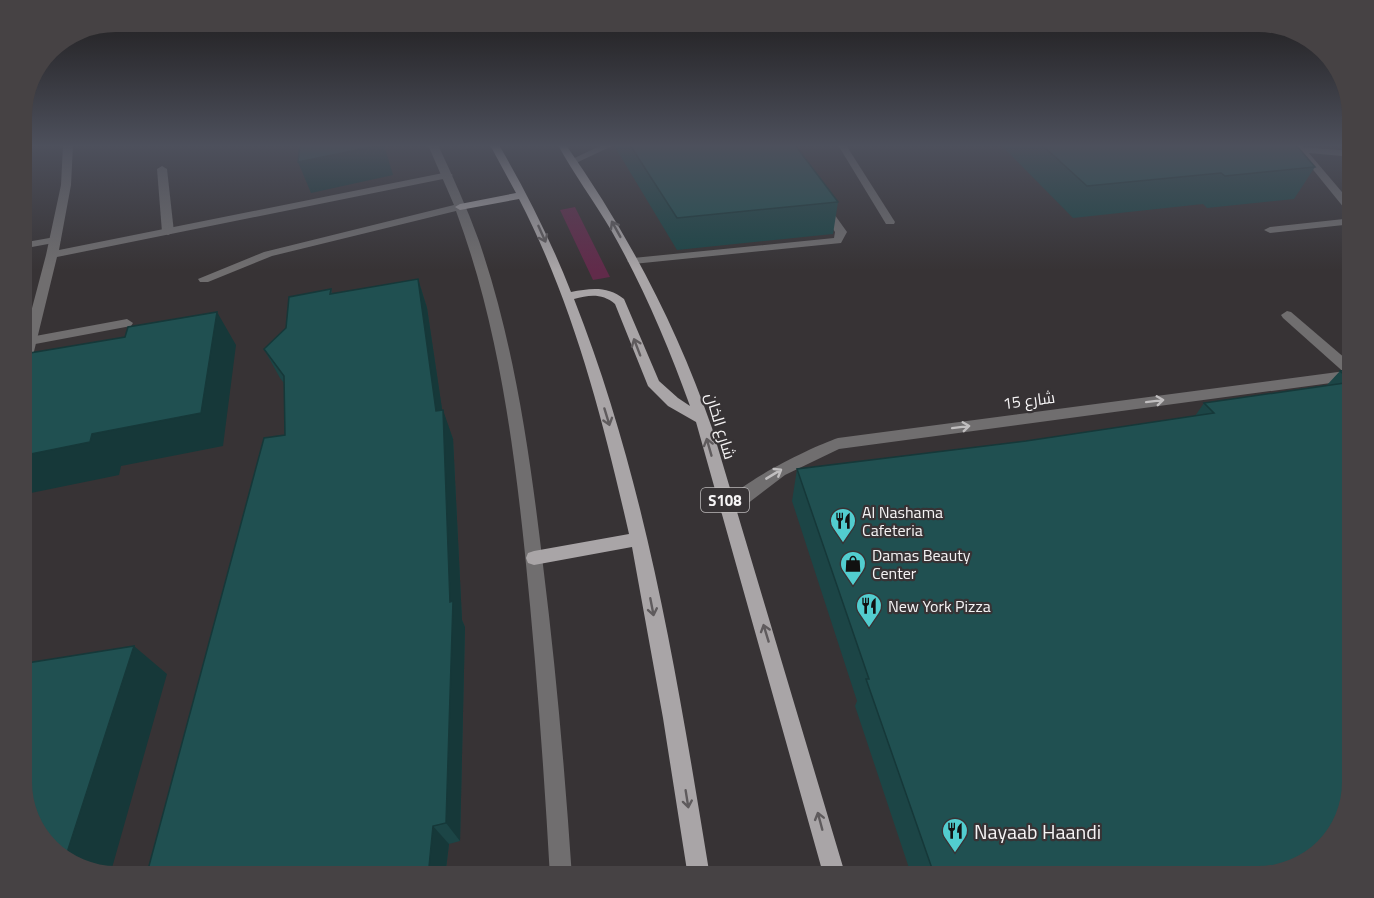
<svg xmlns="http://www.w3.org/2000/svg" width="1374" height="898" viewBox="0 0 1374 898" font-family="'Titillium Web',Cairo,sans-serif">
  <style>
    .green { fill: #612b4a }
    .lines { fill: none; stroke-linecap: round; stroke-linejoin: round }
    .lane { fill: #706e6f; fill-rule: evenodd }
    .street { fill: #706e6f; fill-rule: evenodd }
    .primary { fill: #a9a5a7; fill-rule: evenodd }
    .wall { fill: #1c4546 }
    .shaded-wall { fill: #163839 }
    .building { fill: #205051; stroke: #163839; stroke-width: 1.5 }
    .oneway { stroke: #5f5b5d }
    .oneway2 { stroke: #c0bebf }
    .labels { text-anchor: middle; dominant-baseline: central; stroke-width: 4.5; stroke-linejoin: round; paint-order: stroke }
    .shield { fill: #373335; stroke: #bdbabb; stroke-width: 1.5 }
    .shield-label { font-size: 15px; font-weight: bold; fill: #f6f4f5 }
    .street-label { font-size: 16px; fill: #f6f4f5; stroke: #373335 }
    .poi-label { font-size: 16px; fill: #f6f4f5; stroke: #373335; text-anchor: start }
    .near-poi-label { font-size: 20px; fill: #f6f4f5; stroke: #373335; text-anchor: start }
  </style>
  <rect width="100%" height="100%" fill="#373335"/>
  <!-- green -->
  <path class="green" d="M575,207l35,70 -17,3 -33,-70z"/>
  <g class="lines">
    <!-- lane -->
    <g class="lane">
      <path d="M428,145h10c15,32 29,63 41,96 36,105 51,215 64,324 13,104 22,208 29,312h-22c-6,-108 -14,-215 -25,-323 -12,-116 -28,-233 -69,-343l-184,45 -64,26h-8l-2,-3 66,-27 190,-47z"/>
      <path d="M838,145h8l49,77 -1,2h-8z"/>
      <path d="M1301,147l52,4v6l-55,-5 -2,-2z"/>
      <path d="M162,166l5,3 7,63 -6,3 -6,-3 -5,-63z"/>
      <path d="M823,203l4,1 20,28 -6,11 -208,21 -6,-3 6,-3 201,-20 1,-6 -17,-26z"/>
      <path d="M1353,218v6l-83,9 -6,-3 6,-3z"/>
      <path d="M55,237l6,3 -2,2 -38,7v-6z"/>
      <path d="M1287,311l4,1 62,53v13l-5,-2 -65,-58 -2,-3z"/>
      <path d="M127,319l6,4 -2,3 -101,19 -7,-4 7,-4z"/>
    </g>
    <!-- street -->
    <g class="street">
      <path d="M63,145h10l-2,40 -12,65 389,-78 5,3 -5,3 -391,79 -29,119 -7,5v-31l25,-95 15,-70z"/>
      <path d="M602,145h12l-38,18 -8,-2z"/>
      <path d="M1293,145h9l51,60v10l-4,-1z"/>
      <path d="M1353,370v10l-514,69 -54,26 -51,39 -6,1 -6,-1 -2,-5c13,-24 91,-62 118,-71z"/>
    </g>
    <!-- primary -->
    <path class="primary" d="M490,145h9c28,48 52,96 72,147 20,-4 37,-6 53,7l35,82 19,17 12,8c-22,-61 -47,-120 -79,-176 -17,-29 -38,-57 -53,-85h8c62,88 111,182 146,283l134,449h-22l-128,-455 -28,-16 -20,-20 -33,-82c-13,-11 -26,-9 -41,-5 73,185 104,383 136,578h-22l-25,-159 -31,-171 -98,18 -6,-2 -2,-5 2,-5 6,-2 95,-17c-26,-114 -56,-231 -110,-335l-59,11 -5,-3 5,-3 56,-11z"/>
  </g>
  <!-- wall -->
  <g class="wall">
    <path d="M615,145h180l43,57 -5,32 -156,16 -62,-103z"/>
    <path d="M1001,145h295l19,22 -21,32 -87,9 -4,-4 -130,14z"/>
    <path d="M418,279l9,29 15,102 11,29 9,181 3,7 -5,214 -11,3 -4,33h-299l139,-442 -1,-52 -4,-5 -16,-29 67,-60 1,5z"/>
    <path d="M1353,369v72l-5,-4 -5,4 -84,436h-347l-57,-171 2,-5 -65,-200 5,-32 229,-28 169,-25 9,-13 123,-18 13,-14z"/>
  </g>
  <!-- shaded-wall -->
  <g class="shaded-wall">
    <path d="M381,145h3l9,30 -82,18 -13,-31z"/>
    <path d="M418,279l9,29 17,114 -1,-12 10,29 9,181 3,7 -5,214 -14,-18 4,-221 -14,-191z"/>
    <path d="M217,312l19,33 -13,101 -102,20 -2,9 -98,20v-39l71,-22z"/>
    <path d="M134,646l33,28 -57,201 -46,-13z"/>
    <path d="M433,826l16,18 -4,33h-17z"/>
  </g>
  <!-- building -->
  <g class="building">
    <path d="M300,145h81l-83,17z"/>
    <path d="M630,145h165l43,57 -161,16z"/>
    <path d="M1042,145h254l19,22 -90,9 -4,-3 -134,13z"/>
    <path d="M418,279l18,132 7,-1 7,192 3,-1 -7,222 -13,3 -5,51h-251l2,-6 -33,6 118,-439 21,-3 -1,-59 -20,-27 22,-21 3,-31 42,-8 -1,5z"/>
    <path d="M217,312l-16,101 -109,21 -2,8 -69,14v-95l3,-7 101,-17 3,-10z"/>
    <path d="M1353,369v62l-10,10 10,10v332l-16,52 -31,30 -47,12h-324l-69,-198h3l-72,-210 229,-28 188,-28 -10,-10 148,-21 -12,-11z"/>
    <path d="M134,646l-70,216 -1,-1 -30,-31 -12,-41v-125z"/>
  </g>
  <!-- one-way arrows -->
  <defs><path id="oneway-shaft" d="M-6 0H5M1.5-3L5.5 0L1.5 3" fill="none" stroke-width="1.6" stroke-linecap="round" stroke-linejoin="round" transform="scale(1.5)"/></defs>
  <g class="oneway">
    <use href="#oneway-shaft" transform="translate(616 229) rotate(-119)"/>
    <use href="#oneway-shaft" transform="translate(542 234) rotate(66)"/>
    <use href="#oneway-shaft" transform="translate(637 347) rotate(-111)"/>
    <use href="#oneway-shaft" transform="translate(607 417) rotate(73)"/>
    <use href="#oneway-shaft" transform="translate(709 447) rotate(-106)"/>
    <use href="#oneway-shaft" transform="translate(652 607) rotate(79)"/>
    <use href="#oneway-shaft" transform="translate(766 633) rotate(-107)"/>
    <use href="#oneway-shaft" transform="translate(687 799) rotate(81)"/>
    <use href="#oneway-shaft" transform="translate(820 821) rotate(-105)"/>
  </g>
  <g class="oneway2">
    <use href="#oneway-shaft" transform="translate(1155 401) rotate(-7)"/>
    <use href="#oneway-shaft" transform="translate(961 427) rotate(-7)"/>
    <use href="#oneway-shaft" transform="translate(774 474) rotate(-31)"/>
  </g>
  <!-- sky -->
  <linearGradient id="sky" x2="0" y2="1"><stop stop-color="#1e1c1d"/><stop offset="0.54" stop-color="#4d505c"/><stop offset="1" stop-color="#4d505c" stop-opacity="0"/></linearGradient>
  <rect width="1374" height="270" fill="url(#sky)"/>
  <!-- icons -->
  <defs>
    <symbol id="restaurant-pin" viewBox="-11 -11 22 30"><path d="M0 17L-7.5 6A9.5 9.5 0 1 1 7.5 6Z" fill="#52cdcf" stroke="#373335"/><path d="M-5-6h1v4h1v-4h1v4h1v-4h1v5L-1.5 .5V6h-2V.5L-5-1ZM5-6V6H3V1.5H1.5Q1.5-4 5-6Z" fill="#111"/></symbol>
    <symbol id="shop-pin" viewBox="-11 -11 22 30"><path d="M0 17L-7.5 6A9.5 9.5 0 1 1 7.5 6Z" fill="#52cdcf" stroke="#373335"/><path d="M-5-2.5h2.3a2.7 3.5 0 0 1 5.4 0H5L5.5 6h-11ZM-1.5-2.5h3a1.5 2.3 0 0 0-3 0Z" fill="#111"/></symbol>
  </defs>
  <g fill-rule="evenodd">
    <use href="#restaurant-pin" x="828" y="506" width="30" height="40"/>
    <use href="#shop-pin" x="838" y="549" width="30" height="40"/>
    <use href="#restaurant-pin" x="854" y="591" width="30" height="40"/>
    <use href="#restaurant-pin" x="940" y="816" width="30" height="40"/>
  </g>
  <g class="labels">
    <!-- shield labels -->
    <rect class="shield" x="701" y="488" width="48" height="24" rx="4.5"/>
    <g class="shield-label">
      <text x="725" y="500">S108</text>
    </g>
    <!-- street labels -->
    <g class="street-label">
      <text transform="translate(1029 400) rotate(-7)">شارع 15</text>
      <text transform="translate(721 426) rotate(73)">شارع الخان</text>
    </g>
    <!-- poi labels -->
    <g class="poi-label">
      <text x="862" y="512">Al Nashama<tspan x="862" dy="18">Cafeteria</tspan></text>
      <text x="872" y="555">Damas Beauty<tspan x="872" dy="18">Center</tspan></text>
      <text x="888" y="606">New York Pizza</text>
    </g>
    <!-- near-poi labels -->
    <g class="near-poi-label">
      <text x="974" y="831">Nayaab Haandi</text>
    </g>
  </g>
  <!-- crop -->
  <path d="M0 0H1374V898H0ZM116 32H1258A84 84 0 0 1 1342 116V782A84 84 0 0 1 1258 866H116A84 84 0 0 1 32 782V116A84 84 0 0 1 116 32Z" fill="#464244" fill-rule="evenodd"/>
</svg>
